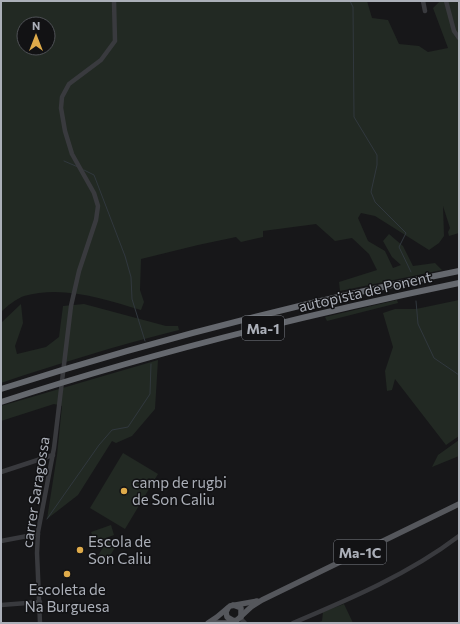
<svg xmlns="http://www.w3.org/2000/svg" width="460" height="624" viewBox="0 0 460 624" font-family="Commissioner,sans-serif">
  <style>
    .green { fill: #222923; fill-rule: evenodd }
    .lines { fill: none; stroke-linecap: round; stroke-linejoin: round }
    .stream { stroke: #31383e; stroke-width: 1 }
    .minor { stroke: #393a3e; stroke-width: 4.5 }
    .major { stroke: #55575c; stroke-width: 5.5 }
    .highway { stroke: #65686e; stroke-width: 6 }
    .poi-dot { fill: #dfab4a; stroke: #121214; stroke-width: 1.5 }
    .labels { text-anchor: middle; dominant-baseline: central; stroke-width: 3; stroke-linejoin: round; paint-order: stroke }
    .shield { fill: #121214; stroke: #7d8087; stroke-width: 1 }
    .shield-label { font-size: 14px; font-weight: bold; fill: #abafb8 }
    .street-label { font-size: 15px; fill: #abafb8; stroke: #121214 }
    .poi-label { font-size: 15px; fill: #abafb8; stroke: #121214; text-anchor: start }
  </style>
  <rect width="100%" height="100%" fill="#171719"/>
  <!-- green -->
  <g class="green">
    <path d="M1,1h366l5,17 16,2 11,24 20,2 9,6 20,-4 -15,-40 7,-7h19v232l-10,3 -1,-4 2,-4 -7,-22 1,30 -5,7 -10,7 -54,-34 -14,-3 -3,5 10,23 17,10 8,17 8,-3 -9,-8 -9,-16 6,-7 14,12 10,20 22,-3 7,7 -102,21 -1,-9 38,-12 -8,-16 -17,-16 -17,3 -19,-17 -53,7v6l-22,5 -5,-5 -38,8 -57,14 -1,31 4,12 -3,8c-37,-11 -78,-25 -117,-14 -8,3 -17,10 -23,16zM24,24h24v24h-24z"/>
    <path d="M397,300l1,3 -71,18 -2,-4z"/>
    <path d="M459,300v136l-13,9 -51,-66 -3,11 -5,1 -2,-20 8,-24 -10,-34 12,-4h21z"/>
    <path d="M21,304l2,19 -8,23 2,8 29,-7 13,-10 4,-31 21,-2 82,22h12l1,4c-60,15 -119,33 -178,53v-60z"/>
    <path d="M158,360l-3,49 -23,27 -16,7 -4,-2 -34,54 -31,24 10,-64 5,-49 -8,-2 -53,17v-15z"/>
    <path d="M459,440v16l-27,11 6,-12z"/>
    <path d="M123,453l35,21 -33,55 -35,-21z"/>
    <path d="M111,525l3,10 -19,7 -4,-10z"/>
    <path d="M107,541l9,5 -11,18 -9,-5z"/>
    <path d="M344,604l9,19h-37l6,-2 1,-9z"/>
  </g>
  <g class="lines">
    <!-- stream -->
    <g class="stream">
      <path d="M350,1l3,6 1,110 23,38v10l-6,27 4,10 31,31 -7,14 12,25"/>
      <path d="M64,161l14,6"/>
      <path d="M84,170l10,5 31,81 6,21 1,22 13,42"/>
      <path d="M416,301l2,23 16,34 25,17"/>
      <path d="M47,519l52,-74 13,-15 16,-3 22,-33 1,-30"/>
    </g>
    <!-- minor -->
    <g class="minor">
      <path d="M423,1l2,10"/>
      <path d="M446,1l8,30 5,7"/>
      <path d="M1,472l52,-17"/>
      <path d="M1,541l37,-7"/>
      <path d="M1,605l39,-3"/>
      <path d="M240,618l5,5"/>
      <path d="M40,623l-3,-70 1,-21 16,-84 17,-142 8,-35 17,-51 2,-14 -4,-13 -22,-39 -7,-23 -4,-23 1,-11 7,-13 32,-24 14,-19 -1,-40"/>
      <path d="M293,623c57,-24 116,-49 166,-87"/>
    </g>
    <!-- major -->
    <g class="major">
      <path d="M233,605l8,3v9"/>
      <path d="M228,608l-2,4 1,5 7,4"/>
      <path d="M208,623l9,-6 13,-11 27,-5"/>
      <path d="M212,623h15l10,-3 14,-13 11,-7 197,-96"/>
    </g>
    <!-- highway -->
    <g class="highway">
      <path d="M1,389c150,-48 303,-87 458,-118"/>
      <path d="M1,402c150,-49 304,-87 458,-119"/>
    </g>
  </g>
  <!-- markers -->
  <g class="poi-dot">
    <circle cx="124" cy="491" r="4"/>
    <circle cx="80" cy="550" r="4"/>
    <circle cx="67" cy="574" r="4"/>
  </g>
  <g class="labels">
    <!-- shield labels -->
    <g class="shield">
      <rect x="242" y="316" width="42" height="24" rx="3"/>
      <rect x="334" y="540" width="52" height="24" rx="3"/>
    </g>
    <g class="shield-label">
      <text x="263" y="328">Ma-1</text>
      <text x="360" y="552">Ma-1C</text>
    </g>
    <!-- street labels -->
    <g class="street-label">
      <text transform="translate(365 291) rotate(-13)">autopista de Ponent</text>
      <text transform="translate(35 492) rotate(-81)">carrer Saragossa</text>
    </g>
    <!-- poi labels -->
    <g class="poi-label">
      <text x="132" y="482">camp de rugbi<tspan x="132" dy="17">de Son Caliu</tspan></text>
      <text x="88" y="541">Escola de<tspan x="88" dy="17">Son Caliu</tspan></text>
      <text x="67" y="589" text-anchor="middle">Escoleta de<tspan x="67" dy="17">Na Burguesa</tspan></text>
    </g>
  </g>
  <!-- border -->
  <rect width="460" height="624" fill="none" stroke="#abafb8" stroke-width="4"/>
  <!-- north arrow -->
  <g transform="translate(36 36)"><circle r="19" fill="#121214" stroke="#4f5156"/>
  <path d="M0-3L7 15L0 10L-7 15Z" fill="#dfab4a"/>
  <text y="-6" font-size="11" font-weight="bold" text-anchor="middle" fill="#abafb8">N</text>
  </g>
</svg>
